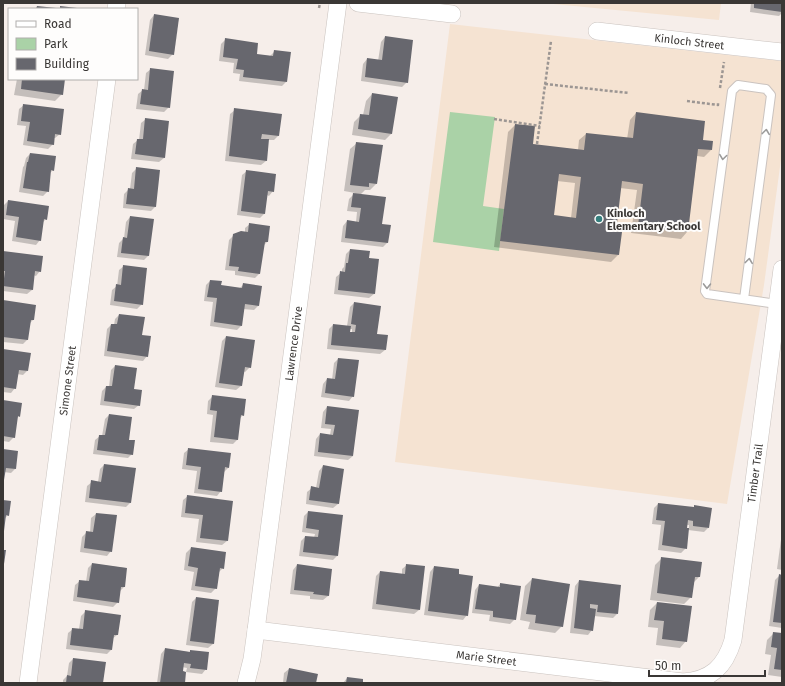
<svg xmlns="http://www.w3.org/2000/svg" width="785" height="686" viewBox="0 0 785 686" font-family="'Fira Sans',sans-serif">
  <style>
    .education { fill: #f5e3d2 }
    .green { fill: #aad2a7 }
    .shadow { fill: #0003; fill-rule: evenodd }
    .building { fill: #67676e; fill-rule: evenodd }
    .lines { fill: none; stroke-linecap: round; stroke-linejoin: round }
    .lane-casing { stroke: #cac3bf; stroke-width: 10 }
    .street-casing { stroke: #cac3bf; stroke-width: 18 }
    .path { stroke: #9c9693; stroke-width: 2.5; stroke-dasharray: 3 2; stroke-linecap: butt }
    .lane { stroke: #fff; stroke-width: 8 }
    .street { stroke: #fff; stroke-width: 17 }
    .oneway { stroke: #9c9b9a }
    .poi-dot { fill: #367f7e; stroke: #fefdfc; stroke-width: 1.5 }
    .labels { text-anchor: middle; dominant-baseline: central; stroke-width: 4; stroke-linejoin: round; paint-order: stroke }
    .street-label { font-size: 11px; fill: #3a3735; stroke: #fefdfc }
    .poi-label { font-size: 11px; font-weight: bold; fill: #3a3735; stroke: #fefdfc; text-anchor: start }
  </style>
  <rect width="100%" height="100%" fill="#f6eeea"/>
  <!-- education -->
  <g class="education">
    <path d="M543,3h178l-2,17z"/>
    <path d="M450,24l332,37v91l-18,133 -37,219 -332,-42z"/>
  </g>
  <!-- green -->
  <path class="green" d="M450,112l45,5 -12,89 21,3 -5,42 -66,-9z"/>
  <!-- shadow -->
  <g class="shadow">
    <path d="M751,3h31v10l-3,3 -29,-4z"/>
    <path d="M154,15l19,39 -5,5 -23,-4 5,-35z"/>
    <path d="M385,37l22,45 -5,5 -41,-6 2,-17 4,-5 11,2 3,-19z"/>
    <path d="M225,40l31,15 14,1 5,-5 11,31 -4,4 -43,-5 1,-7 -7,-1 1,-10 -15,-2 2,-17z"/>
    <path d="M151,69l18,38 -5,5 -28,-3 2,-15 5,-4h1l2,-17z"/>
    <path d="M17,79h47l-2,15 -7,7 -41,-6z"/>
    <path d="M372,94l20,39 -7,7 -33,-5 2,-13 7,-7h2l3,-14z"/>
    <path d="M24,105l36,29 -5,4h-1l-1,6 -5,5 -25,-4 3,-19 -9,-1 2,-16z"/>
    <path d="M235,110l46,5 -3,21 -4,4h-6l-2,21 -5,4 -36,-4 5,-47z"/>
    <path d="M636,113l66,28 9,9 -7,7 -7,-1 -10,76 -6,7 -50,-6 6,-43 -17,-2 -4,35 -3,3 -1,6 6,23 -7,7 -117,-15 14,-115 7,-7 17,20 46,5 1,-10 7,-6 41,5 3,-19zM557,181l18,2 -4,35 -18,-2z"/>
    <path d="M146,119l18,39 -5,4 -28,-3 2,-15 5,-4h1l2,-17z"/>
    <path d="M357,143l20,40 -7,7h-5l-5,5 21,30 9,1 -3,17 -4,4 -42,-5 2,-16 4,-5 9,1 1,-10 -10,-1 2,-12 6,-6 -11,-2 6,-42z"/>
    <path d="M30,154l23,16 -3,3 -2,18 -5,5 -24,-4 4,-25 1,-1 2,-8z"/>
    <path d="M137,168l18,39 -4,4 -28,-3 1,-14 5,-5h1l2,-16z"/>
    <path d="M247,171l26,20 -4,5 -2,-1 -3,19 -4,4 -23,-3 5,-40z"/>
    <path d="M8,201l38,18 -3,3 -3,18 -4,5 -24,-4 3,-20 -12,-2 1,-14z"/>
    <path d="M130,217l23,3 -5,36 -4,4 -27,-3 2,-14 5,-5 2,-16z"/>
    <path d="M250,224l17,18 -4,4 -4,28 -4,4 -20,-3v-4l-10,-1 4,-30 5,-5 11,-3v-4z"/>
    <path d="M350,250l18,9 10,1 -4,34 -5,4 -35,-4 2,-17 6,-5v-3l2,-2 2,-13z"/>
    <path d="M3,253l37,18 -4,5 -3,-1 -1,15 -5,4 -24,-3z"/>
    <path d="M124,266l18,38 -5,5 -27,-4 2,-15 5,-4 2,-16z"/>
    <path d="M210,281l10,5 19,3 5,-5 17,2 -3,20 -4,4 -11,-1 -2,17 -4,4 -27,-4 3,-24 -9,-1 2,-16z"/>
    <path d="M3,301l30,19 -4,4 -2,16 -4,4 -20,-2z"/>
    <path d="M354,303l22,32 11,1 -2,14 -5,4 -53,-5 2,-20 4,-4 14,1 3,-19zM349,329h3v4h-3z"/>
    <path d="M119,315l22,21 6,20 -4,5 -39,-5 3,-27 4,-4h3l1,-6z"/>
    <path d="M226,337l24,30 -5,5 -2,-1 -2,15 -5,4 -21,-3 7,-46z"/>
    <path d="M3,350l24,21 -4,4 -6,-1 -2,14 -4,5 -8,-1z"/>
    <path d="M338,359l15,37 -4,5 -28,-4 2,-13 4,-5 5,1 2,-17z"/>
    <path d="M115,366l18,24 6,15 -5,4 -34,-4 2,-14 4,-4h3l2,-17z"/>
    <path d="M213,396l30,19 -3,3 -3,22 -4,4 -23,-2 3,-27 -6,-1 1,-13z"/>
    <path d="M3,401l16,15 -3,3 -2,18 -5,5 -6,-1z"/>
    <path d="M327,407l26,49 -5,4 -34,-4 2,-17 4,-5 10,1 1,-6 -10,-1 2,-16z"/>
    <path d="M109,415l18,25 5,14 -4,4 -35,-4 2,-14 5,-4h2l3,-17z"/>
    <path d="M189,449l40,18 -5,5 -3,19 -4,5 -23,-3 3,-22 -15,-2 2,-16z"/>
    <path d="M3,450l14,2 -2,17 -4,4 -7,-1 -1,7z"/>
    <path d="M104,465l31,4 -5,34 -4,4 -41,-5 2,-16 5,-4h6l2,-13z"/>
    <path d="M323,466l15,38 -5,4 -27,-4 1,-12 5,-4h4l3,-17z"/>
    <path d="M188,496l39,45 -5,4 -26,-3 3,-23 -18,-2 2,-17z"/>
    <path d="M3,501l6,1 -1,13 -3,3 -2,12z"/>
    <path d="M658,504l50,24 -4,4 -16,-2 -2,18 -5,5 -23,-3 3,-25 -9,-1 2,-16zM686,525h3v4h-3z"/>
    <path d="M308,512l29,44 -4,4 -34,-4 2,-15 4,-4 9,1 1,-4 -13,-2 2,-16z"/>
    <path d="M96,514l15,37 -4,5 -27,-4 2,-15 4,-4h4l1,-15z"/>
    <path d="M782,532v38l-5,-1z"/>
    <path d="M191,548l32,20 -4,4 -3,16 -5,5 -20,-3 3,-18 -10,-2 2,-17z"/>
    <path d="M662,558l37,19 -6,6 -2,14 -7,7 -34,-4 5,-35z"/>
    <path d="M92,564l34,4 -2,19 -5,5 -1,10 -5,5 -40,-6 2,-16 5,-4 6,1 2,-14z"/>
    <path d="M297,565l34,5 -3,26 -5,4 -13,-1v-3l-20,-2 3,-24z"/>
    <path d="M407,565l12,45 -5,4 -42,-5 4,-33 4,-4 22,3v-6z"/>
    <path d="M434,567l33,48 -4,5 -39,-5 6,-43z"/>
    <path d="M780,575l2,1v52l-13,-2 6,-46z"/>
    <path d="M532,579l30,47 -7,7 -27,-4 2,-7 -10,-2 5,-34z"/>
    <path d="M579,581l38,33 -4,4 -19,-2 -2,14 -4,5 -18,-2 5,-47z"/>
    <path d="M500,584l15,35 -5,5 -21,-3 1,-6 -18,-2 3,-23 4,-5 18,3z"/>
    <path d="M196,598l17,46 -5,4 -22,-3 6,-43z"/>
    <path d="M657,603l29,38 -6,7 -24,-3 2,-17 -10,-1 2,-17z"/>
    <path d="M85,612l32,23 -5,4 -1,11 -4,4 -41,-5 2,-16 5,-4h6l2,-13z"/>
    <path d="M774,633l8,1v43l-14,-2 3,-20 -6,-1 2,-14z"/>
    <path d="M165,649l24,3 2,-1 15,18 -4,5 -16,-2 1,-4 -5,-1 2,16h-27l4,-29z"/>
    <path d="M73,659l29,24h-39v-3l4,-4 2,-13z"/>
    <path d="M289,669l26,14h-32l1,-10z"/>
    <path d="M347,678l15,5h-19z"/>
  </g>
  <!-- building -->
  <g class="building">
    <path d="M754,3h28v9l-28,-4z"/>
    <path d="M37,6l19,2v1h-20z"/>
    <path d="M60,6l17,2v1h-17z"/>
    <path d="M154,14l25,4 -5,37 -25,-4z"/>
    <path d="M385,36l28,4 -5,43 -43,-6 2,-19 15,2z"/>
    <path d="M225,38l33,5 -1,11 16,2 1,-6 17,2 -4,30 -44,-5 1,-7 -8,-1 2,-10 -15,-2z"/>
    <path d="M150,68l24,3 -4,37 -30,-4 2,-15 6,1z"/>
    <path d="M22,79h43l-2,16 -42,-6z"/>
    <path d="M372,93l26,4 -6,37 -34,-5 2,-15 9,1z"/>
    <path d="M23,104l41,5 -3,26 -6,-1 -1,11 -27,-4 3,-19 -9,-1z"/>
    <path d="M234,108l48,6 -3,22 -17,-2 -1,5h8l-2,22 -38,-5z"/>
    <path d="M636,112l69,9 -2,19 10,1 -1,9 -14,-1 -10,83 -50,-6 5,-42 -21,-3 -5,42h-3l-1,8 9,1 -3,23 -119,-14 15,-117 20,2 -2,18 51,6 2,-17 47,5zM559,174l22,3 -5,41 -22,-3z"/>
    <path d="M145,118l24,3 -4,37 -30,-4 2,-15h6z"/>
    <path d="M356,142l27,3 -6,39 -8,-1v4l-19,-2z"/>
    <path d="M30,153l26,3 -2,15 -3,-1 -2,22 -26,-4 4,-26h1z"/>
    <path d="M136,167l24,3 -4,37 -30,-3 2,-16 6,1z"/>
    <path d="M246,170l30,4 -2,18 -6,-1 -3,23 -24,-3z"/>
    <path d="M353,193l33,4 -4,27 9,1 -3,18 -43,-5 2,-18 12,2 2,-14 -10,-1z"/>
    <path d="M8,200l41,6 -2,14 -3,-1 -3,22 -25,-4 3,-20 -13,-2z"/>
    <path d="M130,216l24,3 -5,37 -28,-3 2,-16 4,1z"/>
    <path d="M249,223l21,3 -2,16h-3l-5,32 -22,-3 1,-4 -10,-1 4,-32 8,-3 7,1z"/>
    <path d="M350,249l20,2 -1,7 10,1 -4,35 -37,-4 2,-19 5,1 1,-9h2z"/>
    <path d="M3,251l40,5 -2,16 -6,-1 -2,19 -30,-4 2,-15h-2z"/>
    <path d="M123,265l24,3 -4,37 -29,-4 2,-17 5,1z"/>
    <path d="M210,280l12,1 -1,4 21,3 1,-5 19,3 -3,20 -14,-2 -3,22 -28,-4 3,-24 -10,-1z"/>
    <path d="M3,300l33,5 -2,15h-3l-3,20 -25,-3z"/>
    <path d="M354,302l27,4 -4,28 11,1 -2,15 -55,-5 2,-21 18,2 -1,6h5l1,-7 -5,-1z"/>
    <path d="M119,314l26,3 -3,18 9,1 -3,21 -41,-6 4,-27h6z"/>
    <path d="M226,336l29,4 -4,28 -6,-1 -3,19 -23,-3z"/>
    <path d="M3,349l28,4 -3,18 -9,-1 -3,19 -13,-2z"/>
    <path d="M338,358l21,2 -5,37 -29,-4 2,-15 8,1z"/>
    <path d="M115,365l22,3 -3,21 8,1 -2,16 -36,-5 2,-15h6z"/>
    <path d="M212,395l34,4 -2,17 -3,-1 -3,25 -24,-3 3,-26 -7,-1z"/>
    <path d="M3,400l19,3 -2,14 -2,-1 -3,22 -12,-2z"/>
    <path d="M327,406l32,4 -6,46 -35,-4 2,-19 13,2 2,-10 -10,-1z"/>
    <path d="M109,414l23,3 -3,23h6l-2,15 -36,-5 2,-15h6z"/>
    <path d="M188,448l43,5 -2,15 -4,-1 -3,25 -24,-3 3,-22 -15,-2z"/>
    <path d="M3,449l15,2 -2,18 -10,-1 -2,12z"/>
    <path d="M104,464l32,4 -5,35 -42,-5 2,-18 10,2z"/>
    <path d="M323,465l21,4 -5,35 -30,-4 2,-14 8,2z"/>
    <path d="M187,495l46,6 -5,40 -28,-3 3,-23 -18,-2z"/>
    <path d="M3,500l8,1 -2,15 -3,-1 -2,16z"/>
    <path d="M658,503l36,4v-2l18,3 -3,20 -16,-2v-5l-5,-1 -1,8h2l-2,21 -25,-4 3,-24 -9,-1z"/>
    <path d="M308,511l35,4 -5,41 -35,-4 2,-16 13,1 1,-7 -13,-2z"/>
    <path d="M96,513l21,2 -5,37 -28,-4 2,-17 7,1z"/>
    <path d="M191,547l35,5 -2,17 -4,-1 -3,21 -22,-3 3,-18 -10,-2z"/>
    <path d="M3,550h3l-2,14h-1z"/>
    <path d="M661,557l41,5 -2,15h-5l-3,21 -35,-5z"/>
    <path d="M92,563l35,5 -2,19h-4l-2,16 -42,-6 2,-17 10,1z"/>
    <path d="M297,564l35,5 -3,27 -16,-2 1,-2 -20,-2z"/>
    <path d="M406,564l19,2 -5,44 -44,-6 4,-33 25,3z"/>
    <path d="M434,566l25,3v5l14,2 -5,40 -40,-5z"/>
    <path d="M779,574l3,1v48l-9,-1z"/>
    <path d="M532,578l38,6 -7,43 -28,-4 1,-8 -10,-1z"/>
    <path d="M579,580l42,5 -3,29 -21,-2 1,-7 -8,-1v4l6,1 -3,22 -19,-3z"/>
    <path d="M500,583l21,3 -5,34 -23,-3v-6l-18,-2 4,-25 21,3z"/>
    <path d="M196,597l23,3 -5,44 -24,-3z"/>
    <path d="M657,602l35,4 -5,36 -25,-3 2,-18 -10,-1z"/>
    <path d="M85,610l36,5 -3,20h-4l-2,15 -42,-5 2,-17 11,1z"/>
    <path d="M773,632l9,1v37l-8,-1 3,-21 -6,-1z"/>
    <path d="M165,648l25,4v-2l19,2 -2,18 -17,-2 1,-4 -7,-1 -1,8 3,1 -1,11h-25z"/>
    <path d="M73,658l33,4 -3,21h-37l1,-8 4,1z"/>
    <path d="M289,668l29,6 -2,9h-30z"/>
    <path d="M347,677l16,2v4h-17z"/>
  </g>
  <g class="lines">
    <defs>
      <path id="lane" d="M744,299l27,-204 -5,-6 -28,-4 -6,6 -27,200 2,3 70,10"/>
      <g id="street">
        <path d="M358,3l94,11"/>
        <path d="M116,9l1,-6"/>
        <path id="s1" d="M597,31l185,21"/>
        <path id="s2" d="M256,630l427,52c28,-2 42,-15 50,-42l49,-371"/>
        <path id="s3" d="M28,683l79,-604"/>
        <path id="s4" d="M246,683l6,-24 4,-29 82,-627"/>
      </g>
    </defs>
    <!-- lane casing -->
    <use href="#lane" class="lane-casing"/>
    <!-- street casing -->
    <use href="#street" class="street-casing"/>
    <!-- path -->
    <g class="path">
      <path d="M319,8l1,-5"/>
      <path d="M545,84l84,9"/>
      <path d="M720,88l4,-26"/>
      <path d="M687,101l31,4v-3"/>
      <path d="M494,119l46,7"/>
      <path d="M537,144l14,-103"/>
    </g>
    <!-- lane -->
    <use href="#lane" class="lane"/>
    <!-- street -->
    <use href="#street" class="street"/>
  </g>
  <!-- one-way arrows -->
  <defs><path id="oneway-chevron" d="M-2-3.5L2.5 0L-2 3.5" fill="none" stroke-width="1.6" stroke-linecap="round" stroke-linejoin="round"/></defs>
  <g class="oneway">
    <use href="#oneway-chevron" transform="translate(766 132) rotate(-83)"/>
    <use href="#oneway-chevron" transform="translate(723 157) rotate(98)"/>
    <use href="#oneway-chevron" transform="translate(749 261) rotate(-83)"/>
    <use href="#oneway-chevron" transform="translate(707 286) rotate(91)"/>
  </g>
  <!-- markers -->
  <circle class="poi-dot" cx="599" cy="219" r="4"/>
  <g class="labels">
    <!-- street labels -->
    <g class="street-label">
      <text stroke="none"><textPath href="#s1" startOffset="93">Kinloch Street</textPath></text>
      <text stroke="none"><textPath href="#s4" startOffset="343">Lawrence Drive</textPath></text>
      <text stroke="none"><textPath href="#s3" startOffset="305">Simone Street</textPath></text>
      <text stroke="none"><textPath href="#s2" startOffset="669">Timber Trail</textPath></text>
      <text stroke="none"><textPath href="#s2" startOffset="232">Marie Street</textPath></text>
    </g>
    <!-- poi labels -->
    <g class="poi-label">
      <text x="607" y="213">Kinloch<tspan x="607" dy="13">Elementary School</tspan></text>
    </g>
  </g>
  <!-- border -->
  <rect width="785" height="686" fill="none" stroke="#3a3735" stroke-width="8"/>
  <!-- legend -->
  <rect x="8" y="8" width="130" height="72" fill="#fefdfc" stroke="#b0aeac"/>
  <rect x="16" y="21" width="20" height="6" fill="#ffffff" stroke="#b0aeac"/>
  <text x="44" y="28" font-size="12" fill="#3a3735">Road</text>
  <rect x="16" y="38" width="20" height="12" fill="#aad2a7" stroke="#b0aeac"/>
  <text x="44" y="48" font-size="12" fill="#3a3735">Park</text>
  <rect x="16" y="58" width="20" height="12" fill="#67676e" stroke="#b0aeac"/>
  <text x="44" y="68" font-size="12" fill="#3a3735">Building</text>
  <!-- scale -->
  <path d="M649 670v6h116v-6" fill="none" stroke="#3a3735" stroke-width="2"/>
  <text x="655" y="670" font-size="12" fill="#3a3735" stroke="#fefdfc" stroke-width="3" paint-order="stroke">50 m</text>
</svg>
